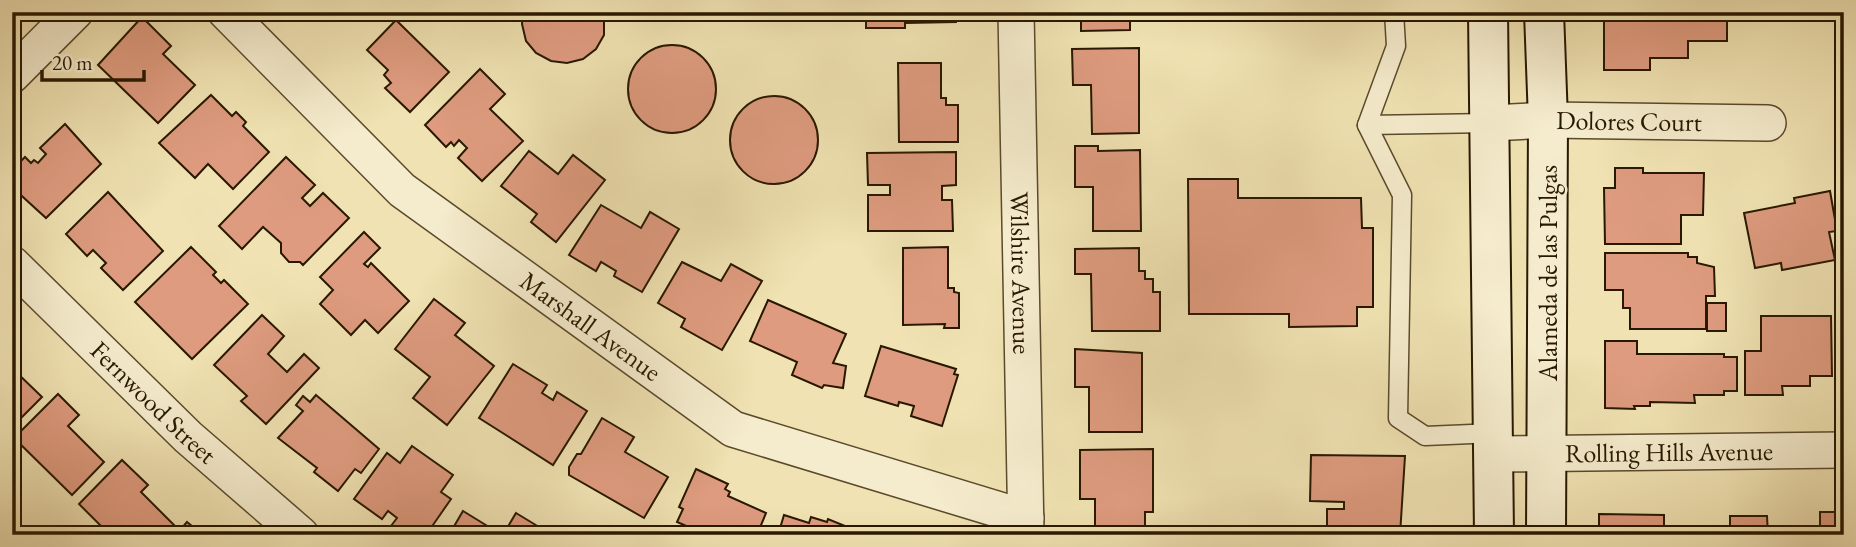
<svg xmlns="http://www.w3.org/2000/svg" width="1856" height="547" viewBox="0 0 1856 547" font-family="'EB Garamond',serif">
  <style>
    .building { fill: #de9b7f; stroke: #281800; stroke-width: 2 }
    .lines { fill: none; stroke-linecap: round; stroke-linejoin: round }
    .lane-casing { stroke: #5a4a2c; stroke-width: 21 }
    .street-casing { stroke: #5a4a2c; stroke-width: 38 }
    .secondary-casing { stroke: #281800; stroke-width: 42 }
    .lane { stroke: #f5eccd; stroke-width: 18 }
    .street { stroke: #f5eccd; stroke-width: 35 }
    .secondary { stroke: #f5eccd; stroke-width: 38 }
    .labels { text-anchor: middle; dominant-baseline: central; stroke-width: 5; stroke-linejoin: round; paint-order: stroke }
    .street-label { font-size: 26px; fill: #281800; stroke: #f5eccd }
  </style>
  <rect width="100%" height="100%" fill="#f0e2b2"/>
  <filter id="stains"><feTurbulence type="fractalNoise" baseFrequency=".00286" numOctaves="4"/><feColorMatrix values="0 0 0 0 .2 0 0 0 0 .09 0 0 0 0 .02 0 0 0 .5 -.17"/></filter>
  <radialGradient id="worn" r=".72"><stop offset=".6" stop-color="#630" stop-opacity="0"/><stop offset="1" stop-color="#630" stop-opacity=".3"/></radialGradient>
  <!-- building -->
  <g class="building">
    <path d="M523,12h81v23l-8,14 -13,10 -16,4 -16,-2 -15,-8 -10,-12 -4,-17z"/>
    <path d="M866,12h90v10l-51,1v5h-39z"/>
    <path d="M1081,12h49v18l-49,1z"/>
    <path d="M1604,12h120l3,2v27h-39v17h-38v12h-46z"/>
    <path d="M1741,12h35v9l-36,-1z"/>
    <path d="M1844,13v22l-7,-20z"/>
    <path d="M142,17l29,29 -8,8 32,31 -37,38 -60,-58z"/>
    <path d="M396,20l53,52 -39,40 -25,-24 6,-5 -7,-8 4,-5 -21,-20z"/>
    <circle cx="672" cy="89" r="44"/>
    <path d="M1139,48v85l-47,1 -1,-49h-18l-1,-36z"/>
    <path d="M898,63h43v35h5v7h12v37h-59z"/>
    <path d="M480,69l25,25 -15,15 33,32 -41,40 -24,-23 9,-10 -8,-8 -5,6 -3,-4 -5,5 -21,-22z"/>
    <path d="M211,95l21,21 4,-4 10,10 -3,4 26,26 -36,37 -25,-25 -13,14 -36,-35z"/>
    <circle cx="774" cy="140" r="44"/>
    <path d="M65,124l36,40 -55,54 -34,-31v-17l13,-13 6,6 3,-3 4,3 8,-9 -6,-6z"/>
    <path d="M1075,146h23v5l42,-1 1,81h-48v-44h-18z"/>
    <path d="M529,151l29,23 15,-19 32,25 -49,62 -25,-20 6,-8 -36,-28z"/>
    <path d="M956,152v33l-14,1v14h10l1,31h-85v-36h22v-10h-22l-1,-32z"/>
    <path d="M286,157l29,28 -13,13 8,8 13,-13 26,25 -46,47 -3,-3h-11l-8,-9v-10l-18,-16 -21,22 -23,-23z"/>
    <path d="M1615,168h28v5h61l-1,42h-22v29h-76l-1,-56h11z"/>
    <path d="M1188,179h50v19h123l1,30h11v79h-16v19l-68,1v-13h-100z"/>
    <path d="M1830,191l7,40 -8,1 6,28 -53,10 -1,-7 -26,5 -11,-55 51,-10 -1,-5z"/>
    <path d="M108,192l55,59 -40,39 -22,-22 5,-5 -13,-13 -6,6 -21,-22z"/>
    <path d="M601,205l40,23 9,-16 29,17 -37,63 -28,-16 2,-5 -15,-9 -5,9 -27,-16z"/>
    <path d="M364,232l16,16 -16,16 4,3 3,-4 38,38 -31,32 -13,-13 -14,15 -31,-31 13,-14 -13,-13z"/>
    <path d="M191,247l25,25 -3,3 8,8 3,-3 24,24 -56,55 -57,-57z"/>
    <path d="M948,247v41h6v4l5,1v35h-15l1,-4 -42,1v-77z"/>
    <path d="M1139,248v23h6v8h8v13h7v39h-68l-1,-57h-16v-25z"/>
    <path d="M1605,253h83v4h9v6l17,4 1,29h-9v33h-76v-21h-7v-18h-18z"/>
    <path d="M682,262l39,19 10,-17 31,17 -40,69 -41,-23 4,-8 -27,-16z"/>
    <path d="M434,299l31,24 -10,12 39,31 -47,59 -34,-27 17,-21 -35,-28z"/>
    <path d="M768,300l78,34 -13,29 13,3 -3,22 -19,-3 -2,3 -30,-13 5,-13 -47,-21z"/>
    <rect x="1707" y="303" width="19" height="28"/>
    <path d="M262,315l22,21 -16,18 19,18 17,-18 15,14 -53,56 -25,-23 6,-5 -33,-31z"/>
    <path d="M1761,316h70l1,60h-22v10h-28l1,9h-38v-44h16z"/>
    <path d="M1605,341h32v13h87v3h13v34h-13v4h-30l1,8 -45,-1v4h-16l1,3 -30,-1z"/>
    <path d="M881,346l75,23 -2,5 4,1 -16,51 -31,-10 3,-10 -15,-4 -1,4 -33,-10z"/>
    <path d="M1075,349l67,4v79h-53v-45h-14z"/>
    <path d="M513,364l34,21 -5,8 11,7 4,-8 30,19 -34,54 -74,-47z"/>
    <path d="M12,368l30,29 -30,30z"/>
    <path d="M58,394l21,21 -11,11 36,36 -32,33 -58,-57z"/>
    <path d="M316,395l63,54 -18,24 -6,-4 -17,22 -24,-19 3,-4 -39,-30 25,-27 -7,-6 7,-9 7,6z"/>
    <path d="M602,418l32,19 -9,15 43,25 -24,41 -75,-43v-8l8,-13h4z"/>
    <path d="M412,446l41,29 -12,17 10,7 -25,36h-23l-12,-9 6,-8 -9,-7 -6,8 -28,-20 33,-46 13,10z"/>
    <path d="M1153,449v63h-8v23h-50v-36h-15v-49z"/>
    <path d="M1311,455l94,1 -5,79h-73v-26h17v-7l-34,-1z"/>
    <path d="M122,460l26,25 -7,7 34,34 -9,9h-56l-31,-31z"/>
    <path d="M696,469l32,15 -3,5 5,3 -2,4 38,17 -9,22h-50l-30,-13 6,-13 -4,-2z"/>
    <path d="M463,511l39,24h-53z"/>
    <path d="M1820,512h24v23h-66l42,-1z"/>
    <path d="M516,513l28,17 -3,5h-38z"/>
    <path d="M1599,514l65,1v20h-65z"/>
    <path d="M784,515l25,8 2,-6 16,5 1,-3 34,14 -84,2z"/>
    <path d="M1730,516h37l1,19h-74l36,-1z"/>
    <path d="M187,522l16,13h-27z"/>
  </g>
  <g class="lines">
    <defs>
      <g id="lane">
        <path d="M1394,12l2,34 -29,79 124,-2"/>
        <path d="M1367,125l35,70 -4,223 27,18 70,-3"/>
      </g>
      <g id="street">
        <path id="s1" d="M226,12l176,178 331,239 293,89"/>
        <path id="s2" d="M1016,12l10,523"/>
        <path d="M12,75l63,-63"/>
        <path id="s3" d="M1491,123l57,-3 220,3"/>
        <path id="s4" d="M12,264l176,173 113,98"/>
        <path id="s5" d="M1494,454l350,-4"/>
      </g>
      <g id="secondary">
        <path d="M1488,12l6,523"/>
        <path d="M1544,12l4,108 -2,415"/>
      </g>
    </defs>
    <!-- lane casing -->
    <use href="#lane" class="lane-casing"/>
    <!-- street casing -->
    <use href="#street" class="street-casing"/>
    <!-- secondary casing -->
    <use href="#secondary" class="secondary-casing"/>
    <!-- lane -->
    <use href="#lane" class="lane"/>
    <!-- street -->
    <use href="#street" class="street"/>
    <!-- secondary -->
    <use href="#secondary" class="secondary"/>
  </g>
  <g class="labels">
    <!-- street labels -->
    <g class="street-label">
      <text stroke="none"><textPath href="#s3" startOffset="138">Dolores Court</textPath></text>
      <text transform="translate(1548 273) rotate(-90)">Alameda de las Pulgas</text>
      <text stroke="none"><textPath href="#s2" startOffset="261">Wilshire Avenue</textPath></text>
      <text stroke="none"><textPath href="#s1" startOffset="483">Marshall Avenue</textPath></text>
      <text stroke="none"><textPath href="#s4" startOffset="198">Fernwood Street</textPath></text>
      <text stroke="none"><textPath href="#s5" startOffset="175">Rolling Hills Avenue</textPath></text>
    </g>
  </g>
  <!-- margin -->
  <rect width="1856" height="547" fill="none" stroke="#f0e2b2" stroke-width="42"/>
  <rect x="14" y="14" width="1828" height="519" fill="none" stroke="#281800" stroke-width="3.5"/>
  <rect x="21" y="21" width="1814" height="505" fill="none" stroke="#281800" stroke-width="2"/>
  <!-- scale -->
  <path d="M42 70v10h102v-10" fill="none" stroke="#281800" stroke-width="3.5"/>
  <text x="52" y="70" font-size="21" fill="#281800" stroke="#f5eccd" stroke-width="5" paint-order="stroke">20 m</text>
  <rect width="100%" height="100%" filter="url(#stains)"/>
  <rect width="100%" height="100%" fill="url(#worn)"/>
</svg>
